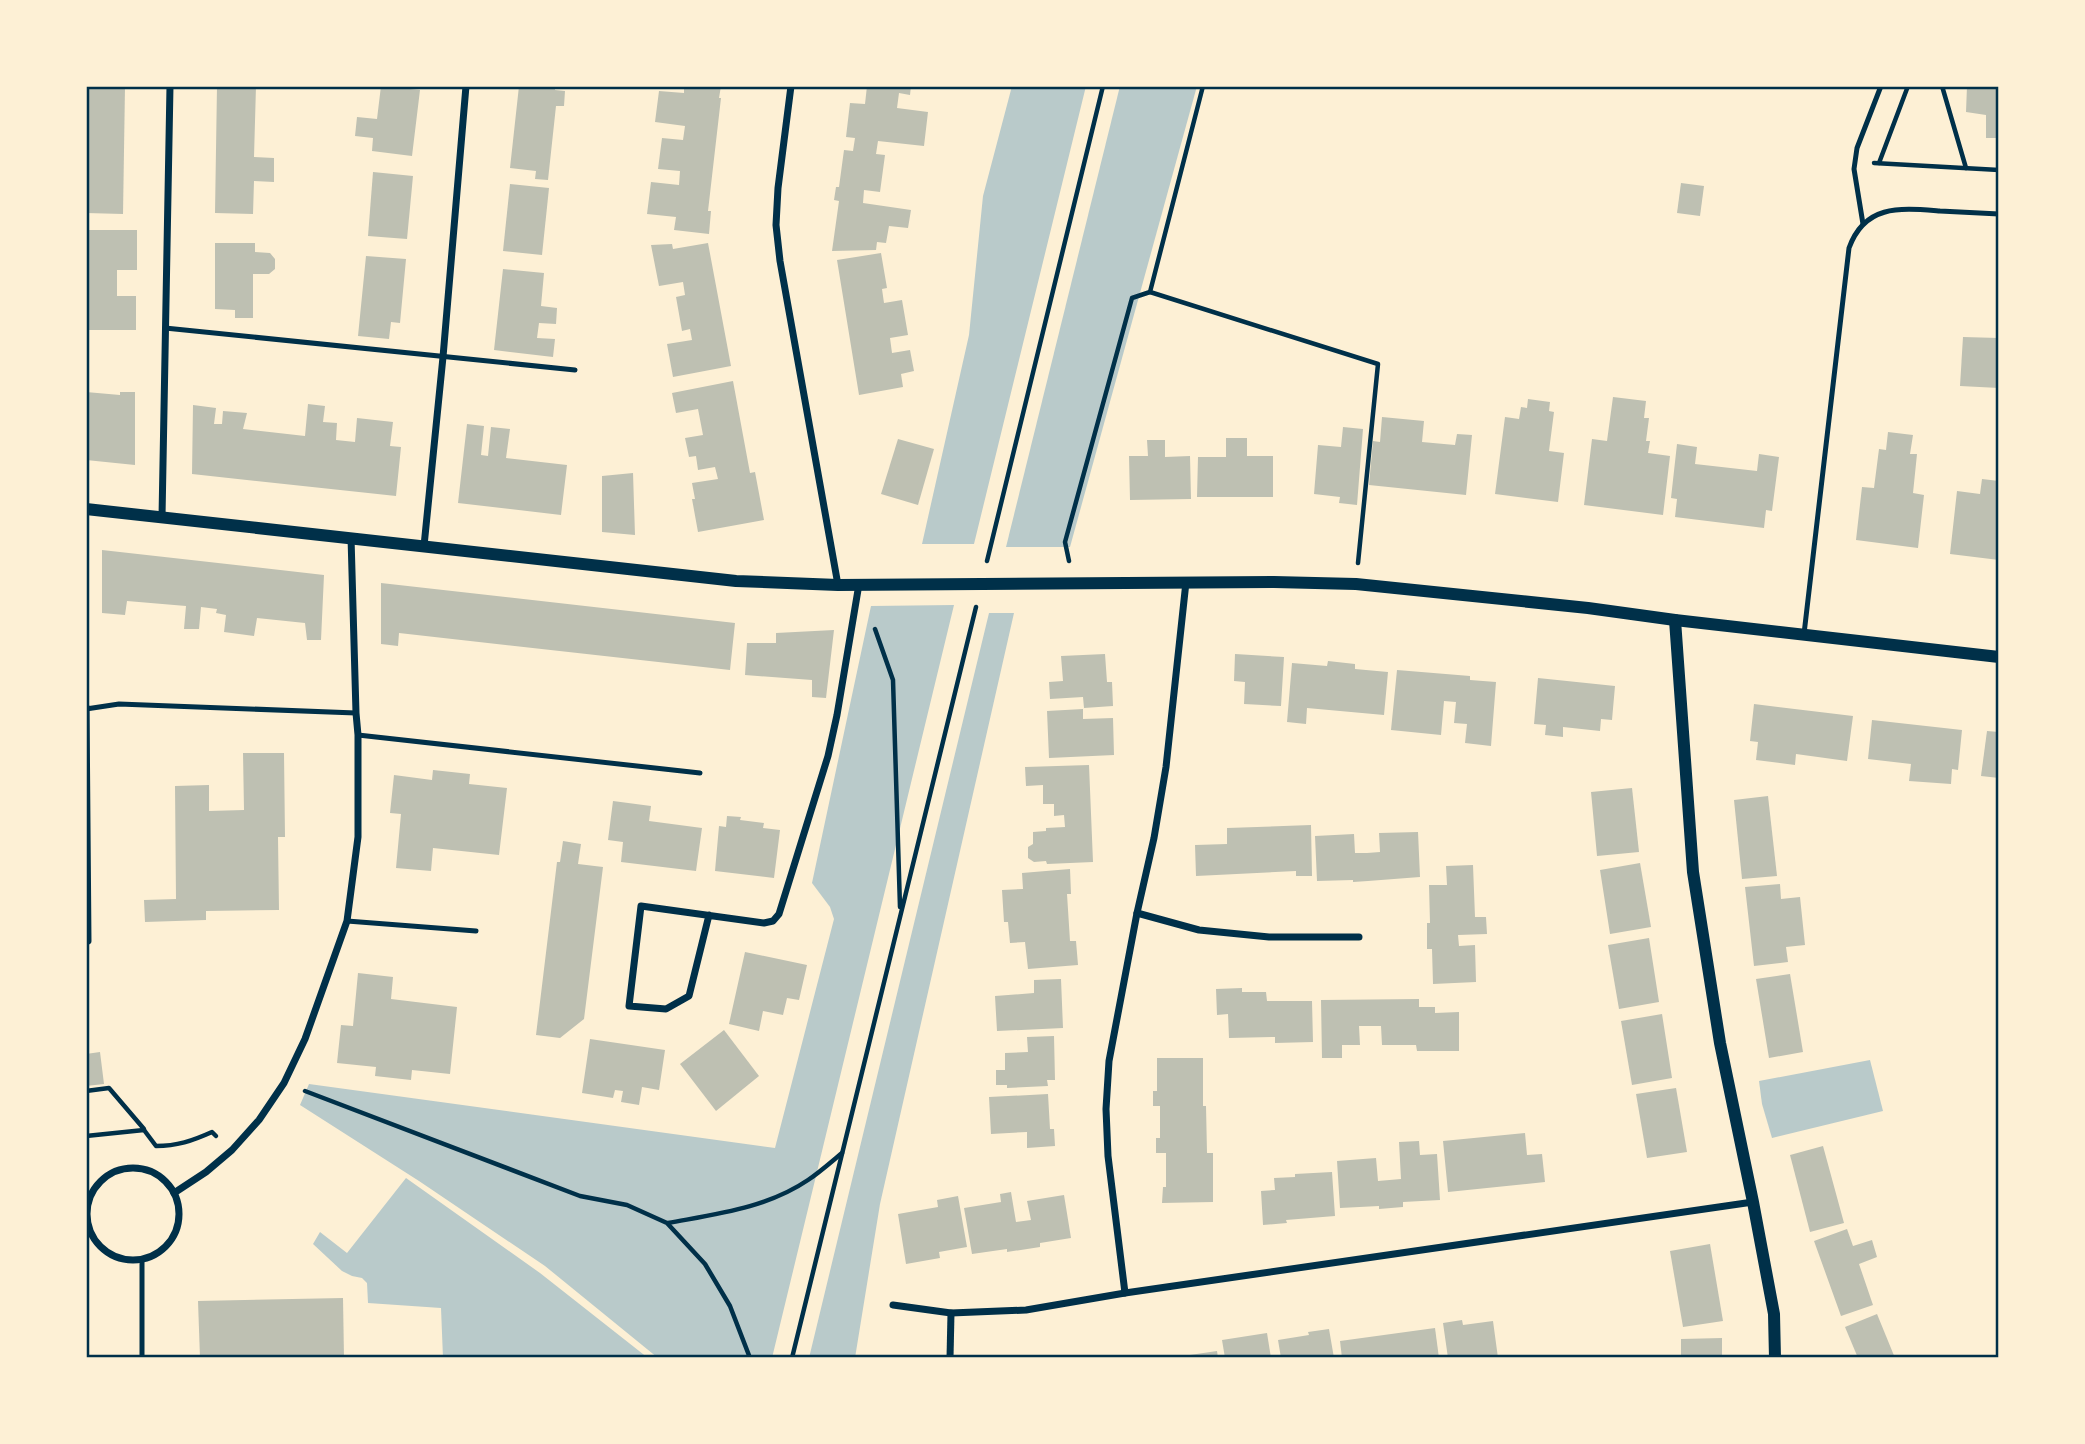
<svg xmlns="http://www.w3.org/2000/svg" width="2085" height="1444" viewBox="0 0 2085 1444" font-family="'Noto Serif',serif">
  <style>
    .green { fill: #b9caca }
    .building { fill: #bec0b2 }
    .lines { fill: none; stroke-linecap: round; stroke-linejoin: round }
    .path { stroke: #003049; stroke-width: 4.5 }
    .service { stroke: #003049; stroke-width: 5 }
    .minor { stroke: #003049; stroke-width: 7 }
    .tertiary { stroke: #003049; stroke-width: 12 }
    .neatline { fill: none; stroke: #003049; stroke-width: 2.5 }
  </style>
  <rect width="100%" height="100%" fill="#fdf0d5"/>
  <!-- green -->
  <g class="green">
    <path d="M1012,86h74l-112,458h-52l47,-209 14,-139z"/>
    <path d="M1120,86h77l-127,461h-64z"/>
    <path d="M954,605l-182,753h-114l-113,-92 -126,-85 -119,-76 9,-21 466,64 59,-229 -4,-12 -18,-24 59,-277z"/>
    <path d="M989,613h25l-134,591 -25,154h-46z"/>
    <path d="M1870,1060l13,51 -111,27 -10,-34 -3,-23z"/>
    <path d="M406,1178l134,95 108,85h-205l-2,-50 -73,-5 -1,-20 -5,-5 -10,-2 -10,-5 -29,-27 7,-12 27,21z"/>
  </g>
  <!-- building -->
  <g class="building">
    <path d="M86,86h39l-2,128 -37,-1z"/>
    <path d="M217,86h39l-2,71 20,1v24l-20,-1 -1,33 -38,-1z"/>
    <path d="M381,86l39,4 -8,66 -40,-5 1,-13 -18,-2 2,-19 20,2z"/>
    <path d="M519,86h36v4l10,1 -1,15h-8l-8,74 -13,-1 1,-8 -26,-3z"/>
    <path d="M684,86h37l-2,12h2l-13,113h3l-2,23 -35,-4 2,-13 -29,-3 4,-32 28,3 1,-14 -22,-2 4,-31 21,2 2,-14 -30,-4 4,-31 25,2z"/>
    <path d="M867,86h44l-1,9 -11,-2 -2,15 31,4 -4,34 -46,-5 -2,13 9,1 -5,37 -16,-2 -1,13 48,7 -3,18 -19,-2 -3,17 -9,-1 -1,8 -44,1 7,-50 -5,-1 2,-13h3l5,-37 9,1 2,-13 -9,-1 4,-34 15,1z"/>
    <path d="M1967,86h32v52h-13v-23l-20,-3z"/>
    <path d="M373,172l40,4 -6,63 -39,-3z"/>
    <path d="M1681,183l23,3 -4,30 -23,-3z"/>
    <path d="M510,184l39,4 -7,67 -39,-4z"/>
    <path d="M86,230h51v40h-20v26h19v34h-50z"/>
    <path d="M215,243h40v9l15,1 5,6v10l-6,5h-16v44h-18v-8l-20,-1z"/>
    <path d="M708,243l23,123 -58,11 -6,-33 25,-4 -2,-11 -8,2 -6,-34 9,-2 -2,-13 -24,4 -8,-41 21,-1 1,5z"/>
    <path d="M881,253l6,35 -5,1 2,14 18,-3 6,35 -18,3 2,15 18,-3 4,21 -13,3 2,13 -44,8 -22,-135z"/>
    <path d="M366,256l40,3 -6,64 -9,-1 -2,17 -31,-3z"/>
    <path d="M503,269l41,4 -3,33 16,2 -1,16 -17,-1 -2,15 18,1 -2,18 -59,-7z"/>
    <path d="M1963,337l36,1v50l-39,-2z"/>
    <path d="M733,381l17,92 5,-1 9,48 -66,12 -6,-33h3l-3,-16 26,-4 -3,-12 -17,3 -2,-14 -7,1 -4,-19 18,-3 -5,-26 -22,4 -4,-20z"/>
    <path d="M86,392l34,3v-3h15v73l-49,-5z"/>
    <path d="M1613,397l33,4 -2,17h5l-3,23h4l-2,12 22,3 -7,59 -79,-10 8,-66 15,2z"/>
    <path d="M1528,399l22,3 -1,9 5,1 -5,39 15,2 -6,49 -63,-8 10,-77 14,2 2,-12 6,1z"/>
    <path d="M308,404l17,2 -2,16 14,1 -1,17 19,2 2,-24 36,4 -3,24 11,1 -5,49 -204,-22 1,-69 23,3 -2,16h8l1,-13 24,2 -4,16 62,7z"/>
    <path d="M1382,417l42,4 -2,21 33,3 2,-11 15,1 -6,60 -97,-10 4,-44 7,1z"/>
    <path d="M467,424l17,2 -3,29 7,1 3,-29 19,2 -4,29 61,7 -6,50 -103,-12z"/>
    <path d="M1343,427l20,2 -6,76 -18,-2 1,-6 -26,-3 4,-49 23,2z"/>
    <path d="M1888,432l25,3 -3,19h7l-4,39 11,2 -6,53 -62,-8 6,-53 12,1 5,-39 7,1z"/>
    <path d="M1226,438h21v18h26v41h-76l1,-40h28z"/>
    <path d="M898,439l36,10 -16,56 -37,-11z"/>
    <path d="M1147,440h18v17l25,-1 1,43 -61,1 -1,-44h19z"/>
    <path d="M1677,444l20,3 -2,17 62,7 2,-17 20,3 -7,54 -6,-1 -2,18 -89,-11 2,-18 -6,-1z"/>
    <path d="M633,473l2,62 -33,-3v-56z"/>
    <path d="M1982,479l17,2v79l-49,-6 7,-63 23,3z"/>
    <path d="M102,550l222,25 -3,65h-14l-2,-17 -48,-5 -3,18 -30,-4 2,-17 -10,-2 1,-4 -16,-2 -2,22h-15l2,-23 -59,-5 -2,14 -23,-2z"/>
    <path d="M381,583l354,40 -5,47 -331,-37 -1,13 -17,-2z"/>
    <path d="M834,630l-8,68 -14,-1v-17l-67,-5 2,-32h29v-10z"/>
    <path d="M1105,654l2,28h5l1,24 -29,2 -1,-11 -33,2 -1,-17 14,-1 -2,-25z"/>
    <path d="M1235,654l49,3 -3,49 -37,-2 1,-22 -11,-1z"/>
    <path d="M1328,661l27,3v5l33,3 -4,43 -77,-7 -1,16 -19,-2 5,-59 35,3z"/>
    <path d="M1397,670l73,6v4l26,2 -5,64 -26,-3 2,-19 -13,-1 2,-21 -12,-1 -3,34 -50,-5z"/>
    <path d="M1538,678l77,8 -3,34 -11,-1 -1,12 -37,-4v10l-18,-2 1,-10 -12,-1z"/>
    <path d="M1754,704l99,12 -6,45 -51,-7 -1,11 -39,-5 2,-18 -8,-1z"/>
    <path d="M1083,709v10l30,-1 1,37 -65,3 -2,-47z"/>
    <path d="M1872,720l90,10 -4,40 -6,-1 -1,15 -42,-3 2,-17 -43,-5z"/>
    <path d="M1987,731l12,1v46l-18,-2z"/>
    <path d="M243,753h41l1,84h-7l1,73 -73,1v9l-61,2 -1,-22 32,-1 -1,-113 34,-1v26l35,-1z"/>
    <path d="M1089,765l4,97 -46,2 -1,-3 -12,1 -6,-4v-11l5,-3v-12l13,-1v-3l19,-1 -1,-12 -10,1v-12h-11v-19l-17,1 -1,-19z"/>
    <path d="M433,770l37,4 -1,10 38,4 -8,67 -66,-7 -2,23 -35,-3 5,-54 -11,-1 4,-38 38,5z"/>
    <path d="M1632,788l7,64 -42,4 -6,-64z"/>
    <path d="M1768,796l9,80 -35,3 -8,-79z"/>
    <path d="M613,801l38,5 -2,15 53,7 -6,43 -75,-9 2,-20 -15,-2z"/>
    <path d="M727,816l14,1 -1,3 24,3 -1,5 17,2 -6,48 -59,-7 4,-45 7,1z"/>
    <path d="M1311,825l1,51h-16v-5l-100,5 -1,-31 32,-1v-16z"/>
    <path d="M1418,832l2,45 -52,4 -15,1v-2l-36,1 -2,-45 39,-2 1,19h12l13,-1 -1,-19z"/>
    <path d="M563,841l18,3 -3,20 25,3 -19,152 -24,19 -24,-3 21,-173h3z"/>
    <path d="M1640,863l11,64 -41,7 -10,-64z"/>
    <path d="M1473,865l2,52h11l1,17 -29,1 1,11 16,-1 1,37 -43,2 -1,-35h-5v-26h3l-1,-38h18l-1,-19z"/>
    <path d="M1070,869l1,25h-4l3,47h6l2,24 -50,4 -3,-27 -15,1 -2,-21h-4l-2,-32 21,-1 -1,-16z"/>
    <path d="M1780,884l1,15 19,-2 5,48 -19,2 2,15 -34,4 -9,-79z"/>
    <path d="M1649,938l10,64 -40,7 -11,-64z"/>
    <path d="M745,952l62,13 -8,35 -12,-2 -4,17 -20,-4 -4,20 -30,-7z"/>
    <path d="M358,973l35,4 -2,22 66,8 -7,67 -38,-4 -1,10 -36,-4 1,-9 -39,-4 4,-38 12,1z"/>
    <path d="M1790,974l13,78 -34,6 -13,-79z"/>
    <path d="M1061,979l2,49 -66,3 -2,-35 39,-3v-13z"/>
    <path d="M1242,988v4h24l1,9h45l1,41 -38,1v-6l-46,1 -1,-24 -11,1 -1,-26z"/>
    <path d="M1419,999v8h16v6l24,-1v39h-42l-1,-6h-34l-1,-19h-22l1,19h-18v13h-20l-1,-58z"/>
    <path d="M1662,1014l10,64 -40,7 -11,-64z"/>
    <path d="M724,1030l35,46 -43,35 -36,-47z"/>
    <path d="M1054,1036l1,44h-8l1,6 -41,2v-3h-11v-15h9v-17l23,-1 -1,-15z"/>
    <path d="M590,1039l75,11 -6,40 -17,-3 -3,18 -18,-3 2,-11 -8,-1 -2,8 -31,-5z"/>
    <path d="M100,1052l4,32 -18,2v-32z"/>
    <path d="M1157,1058h46v48h3l1,47h6v49l-51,1 1,-16h3v-34h-10v-15h4v-32h-7v-15h4z"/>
    <path d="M1676,1088l11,64 -40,6 -11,-64z"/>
    <path d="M1048,1094l2,35h4l1,17 -28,2v-16l-36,2 -2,-37z"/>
    <path d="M1525,1133l2,22 15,-1 3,28 -97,10 -5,-51z"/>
    <path d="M1419,1141l1,14 17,-1 3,46 -37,2v5l-24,2v-3l-39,2 -3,-47 39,-3 2,23 23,-2 -2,-37z"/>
    <path d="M1823,1146l21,77 -34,9 -20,-77z"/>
    <path d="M1332,1172l3,44 -49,4 1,3 -24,2 -2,-34 14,-1 -1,-12 21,-1v-3z"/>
    <path d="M1011,1192l5,30 15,-2 -4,-19 37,-6 7,43 -31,5v4l-33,5v-3l-35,5 -8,-46 37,-6 -1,-8z"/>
    <path d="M958,1196l9,51 -28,5 1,6 -34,6 -8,-50 40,-7 -1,-7z"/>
    <path d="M1847,1229l6,17 19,-6 5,17 -18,7 14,41 -32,11 -27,-75z"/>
    <path d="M1710,1244l13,77 -40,6 -13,-76z"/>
    <path d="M343,1298l1,60h-144l-2,-57z"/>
    <path d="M1877,1314l18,44h-37l-13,-31z"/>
    <path d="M1462,1320l1,5 30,-4 5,37h-50l-5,-35z"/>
    <path d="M1435,1328l4,30h-97l-2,-17z"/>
    <path d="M1329,1329l5,29h-53l-3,-18 31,-5 -1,-3z"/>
    <path d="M1267,1333l4,25h-46l-3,-18z"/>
    <path d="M1722,1338v20h-41v-19z"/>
    <path d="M1217,1351l1,7h-42v-1z"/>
  </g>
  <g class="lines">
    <!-- path -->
    <g class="path">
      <path d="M1203,86l-53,206 228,72 -20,199"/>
      <path d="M1942,86l24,82"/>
      <path d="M1874,163l125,7"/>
      <path d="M1879,163l29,-77"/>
      <path d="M987,561l116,-475"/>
      <path d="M1069,561l-4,-19 67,-244 18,-6"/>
      <path d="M875,629l18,51 7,227"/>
      <path d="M86,1091l23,-3 35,41"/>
      <path d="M305,1091l275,105 47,9 40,18 38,41 25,42 20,52"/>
      <path d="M86,1136l58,-6 12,16c21,0 36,-5 56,-14l4,4"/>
      <path d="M668,1223c48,-9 99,-15 140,-43 12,-8 23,-18 34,-27"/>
      <path d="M792,1358l184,-751"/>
    </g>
    <!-- service -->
    <g class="service">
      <path d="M1863,224l-9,-55 3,-21 24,-62"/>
      <path d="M165,328l410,42"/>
      <path d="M1804,634l45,-386c16,-44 51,-40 91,-37 19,1 39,2 59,3"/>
      <path d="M86,709l33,-5 237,9"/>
      <path d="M358,735l342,38"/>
      <path d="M347,921l129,10"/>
      <path d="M142,1358v-99"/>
    </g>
    <!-- minor -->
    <g class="minor">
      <path d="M791,86l-13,102 -2,37 4,36 58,324"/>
      <path d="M162,517l8,-431"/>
      <path d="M424,546l19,-189 23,-271"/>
      <path d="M86,707l2,234"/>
      <path d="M1137,913l62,17 70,7h90"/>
      <path d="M709,915l-20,81 -23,13 -37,-3 12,-100 123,17 9,-2 6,-7 49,-158 9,-41 22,-131"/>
      <circle cx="133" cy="1214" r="46"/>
      <path d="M174,1193l32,-21 26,-22 27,-30 25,-37 21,-44 42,-118 11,-84v-102l-2,-22 -5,-176"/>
      <path d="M1125,1293l-17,-137 -2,-47 3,-48 28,-148 17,-75 12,-71 20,-185"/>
      <path d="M893,1305l58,8 75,-3 99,-17 628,-91"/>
      <path d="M950,1358l1,-45"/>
    </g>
    <!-- tertiary -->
    <g class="tertiary">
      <path d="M86,509l650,72 102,4 436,-3 82,2 232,24 87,12 324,37"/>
      <path d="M1675,620l18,252 27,171 33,159 21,112 1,44"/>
    </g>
  </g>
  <!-- border -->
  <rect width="2085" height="1444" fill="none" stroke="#fdf0d5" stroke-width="175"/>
  <rect x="88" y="88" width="1909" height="1268" class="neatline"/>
</svg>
